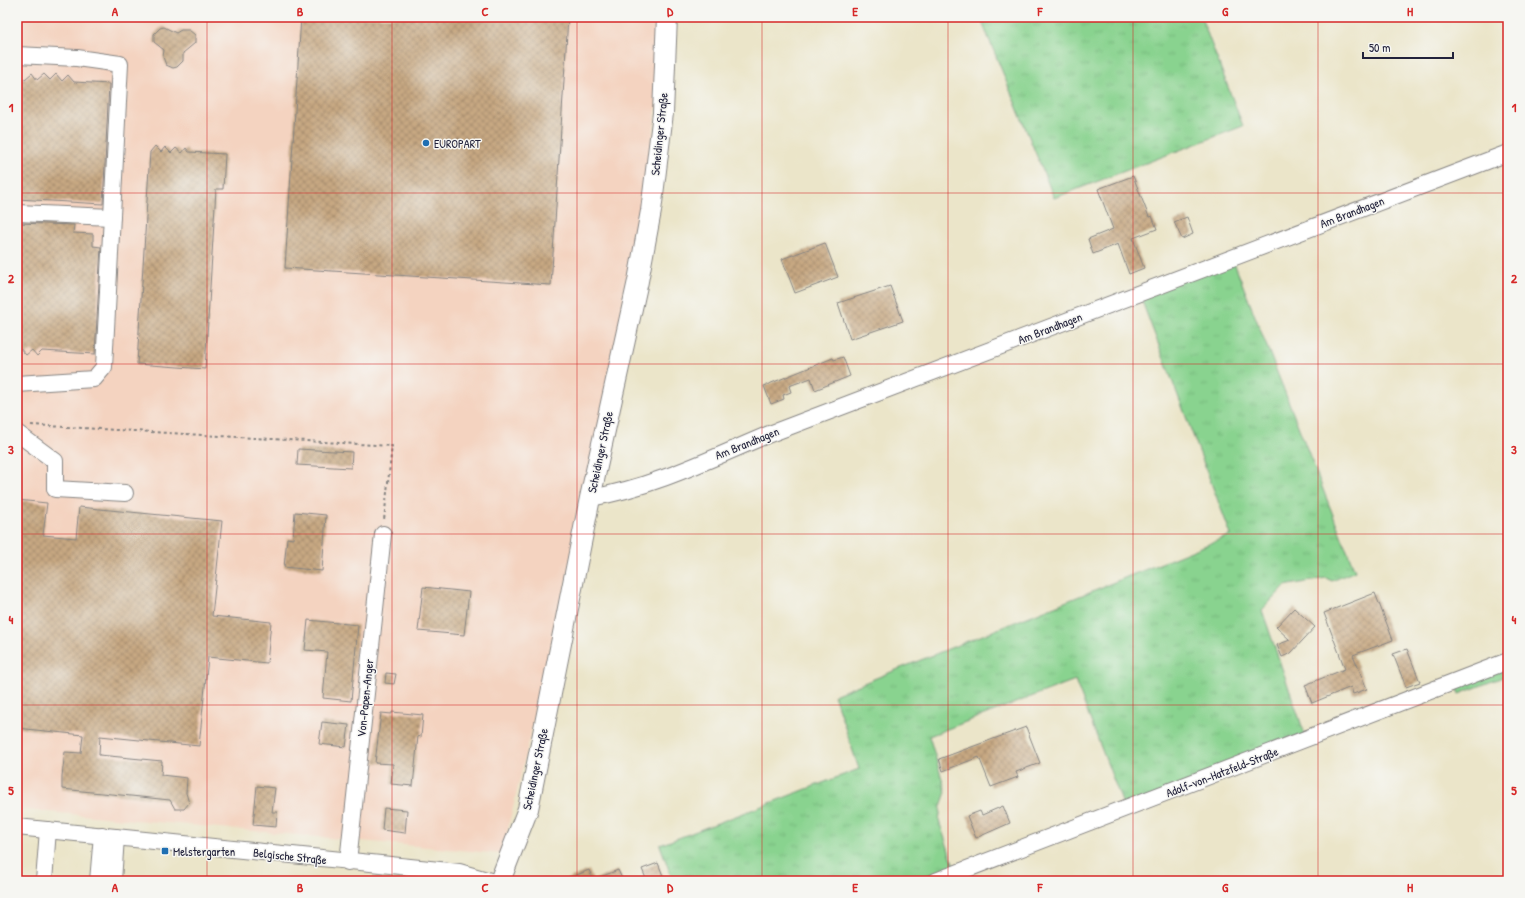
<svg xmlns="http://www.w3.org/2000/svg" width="1525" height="898" viewBox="0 0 1525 898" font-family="'Patrick Hand',sans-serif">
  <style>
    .built { fill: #f4d3c0 }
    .grass { fill: url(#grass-tufts); stroke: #567a65 }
    .building { fill: url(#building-cross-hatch) }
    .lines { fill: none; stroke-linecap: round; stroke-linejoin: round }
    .minor-casing { stroke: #868482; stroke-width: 18 }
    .major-casing { stroke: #868482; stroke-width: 22 }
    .path { stroke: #868482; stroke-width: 2; stroke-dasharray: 3 3; stroke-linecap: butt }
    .minor { stroke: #fff; stroke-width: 16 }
    .major { stroke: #fff; stroke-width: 20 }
    .grid { fill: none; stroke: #d62828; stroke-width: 1; stroke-opacity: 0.55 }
    .poi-dot { fill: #1f6fb2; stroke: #f6f6f2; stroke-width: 1.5 }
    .labels { text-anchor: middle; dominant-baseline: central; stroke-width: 3; stroke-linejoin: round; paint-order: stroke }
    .street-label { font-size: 12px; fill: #22223b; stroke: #f6f6f2 }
    .poi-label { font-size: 12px; fill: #22223b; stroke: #f6f6f2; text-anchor: start }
    .neatline { fill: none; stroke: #d62828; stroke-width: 1.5 }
    .grid-label { font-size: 13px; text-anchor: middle; font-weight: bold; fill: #d62828 }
  </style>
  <defs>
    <pattern id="grass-tufts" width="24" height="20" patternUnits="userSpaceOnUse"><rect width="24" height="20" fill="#89d38f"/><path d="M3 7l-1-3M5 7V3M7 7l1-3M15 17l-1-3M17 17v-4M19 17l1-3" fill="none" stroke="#76b57c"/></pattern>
    <pattern id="building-cross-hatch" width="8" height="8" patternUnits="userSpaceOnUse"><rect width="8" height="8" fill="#c7a882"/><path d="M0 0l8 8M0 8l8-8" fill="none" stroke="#a1886c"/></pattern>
  </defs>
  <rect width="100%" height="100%" fill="#f6f6f2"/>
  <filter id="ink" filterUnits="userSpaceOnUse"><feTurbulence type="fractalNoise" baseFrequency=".025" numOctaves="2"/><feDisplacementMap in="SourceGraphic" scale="8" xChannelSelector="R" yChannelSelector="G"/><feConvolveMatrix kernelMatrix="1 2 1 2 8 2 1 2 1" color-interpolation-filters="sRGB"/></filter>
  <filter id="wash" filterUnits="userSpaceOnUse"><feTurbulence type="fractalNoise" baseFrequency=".012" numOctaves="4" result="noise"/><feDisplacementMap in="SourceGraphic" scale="16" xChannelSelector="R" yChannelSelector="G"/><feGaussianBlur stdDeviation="0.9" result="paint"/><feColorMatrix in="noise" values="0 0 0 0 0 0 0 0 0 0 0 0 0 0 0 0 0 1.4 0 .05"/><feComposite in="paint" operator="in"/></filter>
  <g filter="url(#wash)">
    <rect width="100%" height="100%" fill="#ebe5c9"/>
    <!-- built -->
    <path class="built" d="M17,17h649l-28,264 -136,573 -485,-45z"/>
    <!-- grass -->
    <g class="grass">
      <path d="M980,17h221l42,109 -189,72z"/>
      <path d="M1233,260l122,311 -23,10 -6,-3 -41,8 -23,24 44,128 -182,69 -49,-127 -146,56 17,56 -5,14 -2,15 17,51 -25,9h-258l-13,-36 199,-76 -25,-74 397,-160 -91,-239z"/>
      <path d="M1508,662v13l-49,19 -4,-11z"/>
    </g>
    <g id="blocks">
      <!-- building -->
      <g class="building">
        <path d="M301,17h267l-17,268 -266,-17z"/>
        <path d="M164,27l12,6 5,-3h8l6,5v8l-12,10v8l-6,6 -4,1 -7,-3 -3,-8 1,-7 -10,-8v-8l6,-6z"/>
        <path d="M32,73l5,7 7,-6 6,6 6,-6 6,7 6,-6 6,7 35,2 -6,120 -86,-5v-121l8,1z"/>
        <path d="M155,146l6,6 4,-5 6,6 5,-5 6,5 4,-5 3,4 36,2 -2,35h-7l-11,180 -68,-5 13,-212z"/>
        <path d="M1133,176l16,41 3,-1 5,13 -24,9 11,30 -15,6 -11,-30 -25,10 -5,-15 25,-10 -15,-40z"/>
        <path d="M1187,217l6,17 -11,5 -8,-17z"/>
        <path d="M17,223l57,2 -1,8 20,1v12l8,1 -6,107 -53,-3 -5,5 -5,-6 -6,5 -9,-10z"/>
        <path d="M825,243l13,34 -43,16 -13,-34z"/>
        <path d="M890,286l13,35 -53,18 -12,-36z"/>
        <path d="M843,357l7,19 -35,14 -4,-12 -22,8 2,6 -8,3 1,4 -13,5 -7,-18 69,-28 1,2z"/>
        <path d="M298,449l54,3 -1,16 -54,-3z"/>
        <path d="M17,500l30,3 -4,32 33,3 3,-31 143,14 -10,95 59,6 -4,41 -59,-6 -9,89 -99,-10 -1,19 63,6 -1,14 26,3 -1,15 3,10 -5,6h-9l-5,-9 -108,-11v-13l3,-24 16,1 2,-18 -66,-7z"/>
        <path d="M295,512l31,3 -4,56 -38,-4 3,-29 6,1z"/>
        <path d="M423,587l46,5 -5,43 -46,-4z"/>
        <path d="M1375,593l18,47 -40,15 14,34 -14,5 -2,-7 -39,16 -7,-18 40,-16 -21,-56z"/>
        <path d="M1294,608l21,19 -24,26 -9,4 -5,-12 13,-5 -14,-13z"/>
        <path d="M308,620l50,5 -7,76 -28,-3 4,-46 -22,-2z"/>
        <path d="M1407,649l13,33 -14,5 -13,-33z"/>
        <path d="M386,673l10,1 -2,10 -9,-1z"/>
        <path d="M392,712l31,3 -2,22 -3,-1 -5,50 -22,-2 2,-20 -18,-1 6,-50 11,1z"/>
        <path d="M322,722l27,3 -3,22 -27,-3z"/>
        <path d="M1026,727l14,36 -24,9 2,5 -27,10 -12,-30 -36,14 -4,-12z"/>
        <path d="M257,786l18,2 -3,24h5l-1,15 -23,-2z"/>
        <path d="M1003,806l7,17 -34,15 -9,-22 13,-5 2,4z"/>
        <path d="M384,808l23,2 -2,23 -23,-3z"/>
        <path d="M658,863l7,18h-18l-5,-12z"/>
        <path d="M589,870l4,10 25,-10 5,11h-61z"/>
      </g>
    </g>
  </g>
  <g filter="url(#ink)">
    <use href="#blocks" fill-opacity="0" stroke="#868482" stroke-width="1"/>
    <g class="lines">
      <defs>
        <g id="minor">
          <path d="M17,55l60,3 43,6 -16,303 -10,12 -77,5"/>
          <path d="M17,213l95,4"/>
          <path d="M17,433l38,28v28l70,4"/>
          <path d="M590,498c61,-10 120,-39 177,-63l741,-282"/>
          <path d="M17,827l442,45 31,9"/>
          <path d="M348,862l35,-328"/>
          <path d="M44,881l4,-51"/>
          <path d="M98,881l4,-46"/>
          <path d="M113,881l3,-44"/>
          <path d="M936,881l572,-220"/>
        </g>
        <path id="major" d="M500,881l28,-72 62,-311 48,-217 13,-70 12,-98 4,-96"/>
      </defs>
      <!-- minor casing -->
      <use href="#minor" class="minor-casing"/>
      <!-- major casing -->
      <use href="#major" class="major-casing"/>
      <!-- path -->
      <path class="path" d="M31,425l361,21 -8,74"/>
      <!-- minor -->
      <use href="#minor" class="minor"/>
      <!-- major -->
      <use href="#major" class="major"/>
    </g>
  </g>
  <!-- grid -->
  <path class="grid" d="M207,17v864M392,17v864M577,17v864M762,17v864M948,17v864M1133,17v864M1318,17v864M17,193h1491M17,364h1491M17,534h1491M17,705h1491"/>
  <!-- markers -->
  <g class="poi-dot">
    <circle cx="426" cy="143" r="4"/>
    <rect x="161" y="847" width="8" height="8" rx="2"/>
  </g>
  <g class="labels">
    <!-- street labels -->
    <g class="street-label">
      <text transform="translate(659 134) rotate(-84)">Scheidinger Straße</text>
      <text transform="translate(1352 212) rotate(-21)">Am Brandhagen</text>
      <text transform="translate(1050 328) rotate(-21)">Am Brandhagen</text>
      <text transform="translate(747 443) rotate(-22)">Am Brandhagen</text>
      <text transform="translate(600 452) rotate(-78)">Scheidinger Straße</text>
      <text transform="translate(365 698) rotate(-84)">Von-Papen-Anger</text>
      <text transform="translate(535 769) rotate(-78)">Scheidinger Straße</text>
      <text transform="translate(1222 772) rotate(-21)">Adolf-von-Hatzfeld-Straße</text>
      <text transform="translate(290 856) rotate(6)">Belgische Straße</text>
    </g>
    <!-- poi labels -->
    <g class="poi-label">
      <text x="434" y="143">EUROPART</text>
      <text x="173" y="851">Melstergarten</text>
    </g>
  </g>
  <!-- margin -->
  <rect width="1525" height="898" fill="none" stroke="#f6f6f2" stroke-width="44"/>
  <!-- scale -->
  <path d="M1363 52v6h90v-6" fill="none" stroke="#22223b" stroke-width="2"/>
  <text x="1369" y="52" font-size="12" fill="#22223b" stroke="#f6f6f2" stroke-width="3" paint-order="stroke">50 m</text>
  <rect x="22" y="22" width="1481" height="854" class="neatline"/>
  <g class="grid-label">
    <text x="115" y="16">A</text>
    <text x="300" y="16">B</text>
    <text x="485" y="16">C</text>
    <text x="670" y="16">D</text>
    <text x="855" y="16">E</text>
    <text x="1040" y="16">F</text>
    <text x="1225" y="16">G</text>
    <text x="1410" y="16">H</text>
    <text x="11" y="112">1</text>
    <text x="1514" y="112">1</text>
    <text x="11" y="283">2</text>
    <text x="1514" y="283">2</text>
    <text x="11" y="454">3</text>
    <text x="1514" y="454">3</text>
    <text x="11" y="624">4</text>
    <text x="1514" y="624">4</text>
    <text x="11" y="795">5</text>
    <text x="1514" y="795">5</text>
    <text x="115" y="892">A</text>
    <text x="300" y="892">B</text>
    <text x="485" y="892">C</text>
    <text x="670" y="892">D</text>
    <text x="855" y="892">E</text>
    <text x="1040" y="892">F</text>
    <text x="1225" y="892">G</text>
    <text x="1410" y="892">H</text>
  </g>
</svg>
